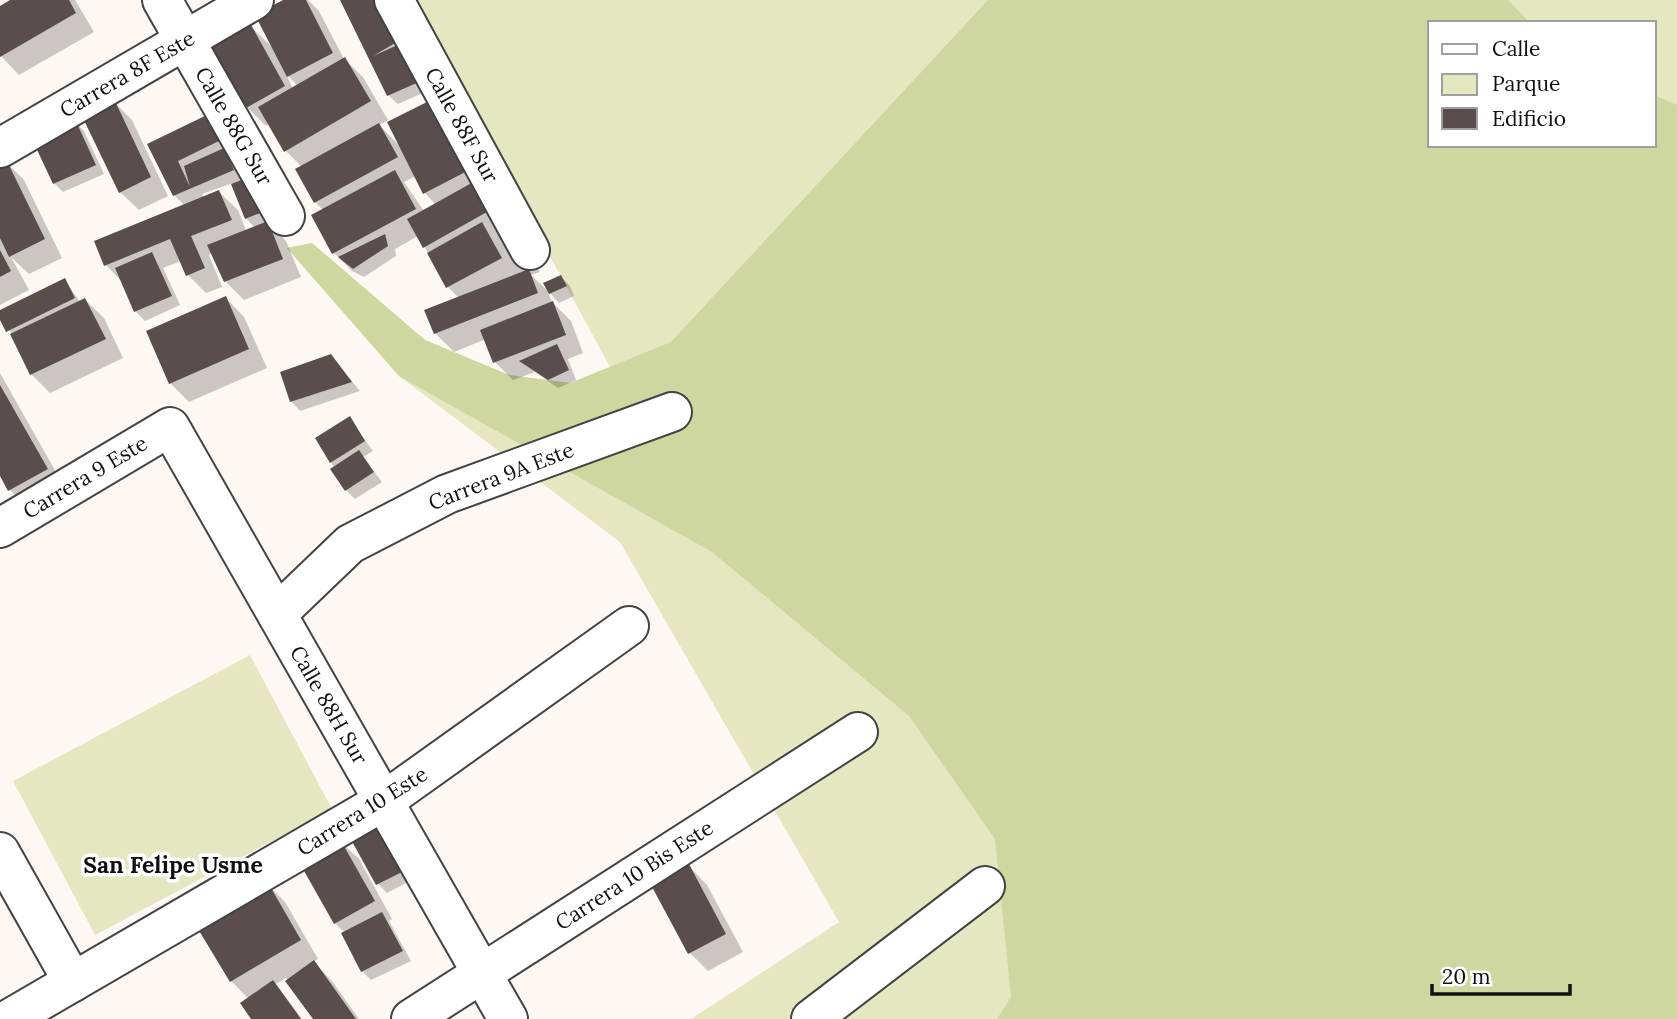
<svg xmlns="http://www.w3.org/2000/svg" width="1677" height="1019" viewBox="0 0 1677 1019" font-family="Lora,serif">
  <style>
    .green { fill: #e5e7c0; fill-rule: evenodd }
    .forest { fill: #cfd7a0 }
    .shadow { fill: #0003; fill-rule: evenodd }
    .building { fill: #594d4e }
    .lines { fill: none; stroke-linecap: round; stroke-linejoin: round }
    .minor-casing { stroke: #434343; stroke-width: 42 }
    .minor { stroke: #fff; stroke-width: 38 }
    .labels { text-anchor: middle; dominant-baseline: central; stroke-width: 7; stroke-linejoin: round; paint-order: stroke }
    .street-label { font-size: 21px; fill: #101010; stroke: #fff }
    .neighbourhood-label { font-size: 23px; font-weight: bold; fill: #101010; stroke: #fff }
  </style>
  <rect width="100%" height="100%" fill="#fef8f5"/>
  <!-- green -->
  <g class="green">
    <path d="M411,0h1266v1019h-986l148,-97 -219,-380 -221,-166 -112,-128 25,-5 113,97 84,35 61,8 40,-16zM1430,23h224v122h-224z"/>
    <path d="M250,655l82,154 -237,126 -82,-154z"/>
  </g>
  <!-- forest -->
  <path class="forest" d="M988,0h520l22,23h-100v122h224v-50l23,10v914h-680l14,-22 -16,-158 -86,-123 -197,-164 -313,-176 -112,-128 25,-5 113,97 84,35 61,8 101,-41z"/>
  <!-- shadow -->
  <g class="shadow">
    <path d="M13,0h62l19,32 -75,43 -19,-20v-47z"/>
    <path d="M286,0h22l11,11 25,48 19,18 25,43 -9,5 22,22 35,-48 104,173 -9,3 18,17 12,-15 9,9 4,10 -15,7 -12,-13 5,12 19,19 12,32 -15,6 8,21 -18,8 -23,-16 -22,8 -18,-18 -9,-23 -32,13 -19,-19 24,-35 -11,-11 -30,-51 -23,13 1,7 -32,21 -12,-6 -18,-18 -10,-42 -9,-9 -13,-35 -17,-17 -15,-27 -4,3 -19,-19 2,-82 25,24zM286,74l12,12 -5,3zM416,176l9,17 11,12 -12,6 -20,-29z"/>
    <path d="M342,0h49l45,87 -38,17 -10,-9z"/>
    <path d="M113,101l19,19 36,76 -29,14 -19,-18z"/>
    <path d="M210,115l32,66 26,41 18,19 15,36 -57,23 -19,-19 -13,-28 -3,2 13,32 -16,6 -18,-18 -7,-14 -18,7 17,37 -35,16 -9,-9 -13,-29 -17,-18 79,-59 -11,-11 -25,-50zM233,183l13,35 9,10 -9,3 -8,-21 -19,-18 -15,6 -2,-4z"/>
    <path d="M75,122l9,9 20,43 -41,18 -9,-9z"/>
    <path d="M5,161l19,19 38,78 -33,16 -18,-17 18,33 -29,15v-141z"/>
    <path d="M65,281l15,21 5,-2 19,18 19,40 -73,35 -19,-19 -31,-63z"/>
    <path d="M226,298l18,19 23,51 -78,34 -19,-19z"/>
    <path d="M331,356l29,35 -60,20 -9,-10z"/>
    <path d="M0,373l65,115 -37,21 -18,-19 -10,-17z"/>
    <path d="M350,419l23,32 -10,6 19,25 -27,17 -9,-9 -15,-28z"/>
    <path d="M374,824l36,57 -23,12 -9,-9 -27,-47z"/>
    <path d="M340,841l19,18 33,60 -3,2 22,40 -40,19 -9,-9 -17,-38 -10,-10z"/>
    <path d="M689,866l18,19 36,67 -35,19 -18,-18z"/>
    <path d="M267,884l18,18 33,57 -5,3 19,19 27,38h-44l-29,-41 -10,6 26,35h-49l-4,-20 -18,-18z"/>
  </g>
  <!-- building -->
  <g class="building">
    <path d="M10,0h59l7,13 -76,44v-51z"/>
    <path d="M283,0h23l27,53 -46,24 -32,-62z"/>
    <path d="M340,0h43l19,39 -29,17 38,-17 17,39 -41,18z"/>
    <path d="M250,23l35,63 -39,22 -36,-63z"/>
    <path d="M345,57l26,44 -87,51 -26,-45z"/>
    <path d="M437,97l36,71 -50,26 -36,-72z"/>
    <path d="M114,99l37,78 -32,16 -38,-79z"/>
    <path d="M211,113l12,26 -45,22 12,26 -6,-21 40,-18 10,22 -61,26 -26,-52z"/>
    <path d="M75,119l21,46 -43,19 -21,-45z"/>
    <path d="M379,123l19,34 -84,46 -19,-34z"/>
    <path d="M6,159l39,80 -36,18 -9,-19v-76z"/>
    <path d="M395,170l21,39 -84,45 -21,-39z"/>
    <path d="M252,176l13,35 -20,8 -14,-35z"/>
    <path d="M477,180l17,28 -71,40 -16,-29z"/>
    <path d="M219,190l13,30 -41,16 14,32 -19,8 -16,-37 -66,27 -10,-25z"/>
    <path d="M268,221l15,38 -59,23 -17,-37z"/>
    <path d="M482,222l20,36 -56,30 -19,-35z"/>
    <path d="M385,234l3,12 -35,23 -15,-12z"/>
    <path d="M0,250l11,21 -11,6z"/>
    <path d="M152,252l20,44 -38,16 -19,-44z"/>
    <path d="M529,269l9,24 -104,41 -10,-24z"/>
    <path d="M561,275l6,11 -18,8 -6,-11z"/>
    <path d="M65,278l10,20 -69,34 -6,-12v-10z"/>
    <path d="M226,296l23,53 -80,35 -23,-53z"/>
    <path d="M85,298l21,41 -76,36 -20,-41z"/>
    <path d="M553,301l13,34 -73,28 -13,-33z"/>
    <path d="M557,344l12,26 -21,10 -29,-19z"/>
    <path d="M331,354l21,28 -62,20 -10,-30z"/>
    <path d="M0,385l48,84 -40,22 -8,-15z"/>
    <path d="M350,416l15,25 -35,22 -15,-25z"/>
    <path d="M359,450l15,22 -29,19 -15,-22z"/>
    <path d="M374,822l28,50 -26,13 -27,-49z"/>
    <path d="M340,839l35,62 -41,23 -35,-62z"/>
    <path d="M689,864l37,70 -38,20 -37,-69z"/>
    <path d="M267,881l34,59 -71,42 -35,-58z"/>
    <path d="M382,912l21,39 -42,21 -20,-39z"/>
    <path d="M314,960l42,59h-43l-28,-38z"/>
    <path d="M273,980l28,39h-50l-11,-16z"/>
  </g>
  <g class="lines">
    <defs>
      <g id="minor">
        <path d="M162,0l123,216"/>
        <path d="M394,0l136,250"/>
        <path d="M0,148l254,-148"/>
        <path d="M0,528l170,-101 338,592"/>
        <path d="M277,614l73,-70 97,-50 225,-82"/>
        <path d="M0,852l73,130"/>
        <path d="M9,1019l375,-218 245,-175"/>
        <path d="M411,1019l447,-287"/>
        <path d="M811,1019l174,-133"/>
      </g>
    </defs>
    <!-- minor casing -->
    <use href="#minor" class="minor-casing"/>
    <!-- minor -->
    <use href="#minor" class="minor"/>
  </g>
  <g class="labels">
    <!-- street labels -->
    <g class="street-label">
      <text transform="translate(127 74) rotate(-30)">Carrera 8F Este</text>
      <text transform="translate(462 125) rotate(61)">Calle 88F Sur</text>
      <text transform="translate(234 126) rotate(60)">Calle 88G Sur</text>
      <text transform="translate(501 476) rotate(-21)">Carrera 9A Este</text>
      <text transform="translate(85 477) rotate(-31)">Carrera 9 Este</text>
      <text transform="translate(329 705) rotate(60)">Calle 88H Sur</text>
      <text transform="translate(362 811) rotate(-32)">Carrera 10 Este</text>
      <text transform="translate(634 875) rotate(-33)">Carrera 10 Bis Este</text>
    </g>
    <!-- neighbourhood labels -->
    <g class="neighbourhood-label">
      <text x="173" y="864">San Felipe Usme</text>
    </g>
  </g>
  <!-- legend -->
  <rect x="1428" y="21" width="228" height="126" fill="#ffffff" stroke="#9f9f9f" stroke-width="2"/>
  <rect x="1442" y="44" width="35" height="10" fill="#ffffff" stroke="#9f9f9f" stroke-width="2"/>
  <text x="1492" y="56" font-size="21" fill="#101010">Calle</text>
  <rect x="1442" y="74" width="35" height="21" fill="#e5e7c0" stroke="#9f9f9f" stroke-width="2"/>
  <text x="1492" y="91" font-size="21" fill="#101010">Parque</text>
  <rect x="1442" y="108" width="35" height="21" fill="#594d4e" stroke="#9f9f9f" stroke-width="2"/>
  <text x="1492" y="126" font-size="21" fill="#101010">Edificio</text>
  <!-- scale -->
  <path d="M1432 984v10h138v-10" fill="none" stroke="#101010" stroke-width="3.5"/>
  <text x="1442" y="984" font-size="21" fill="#101010" stroke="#ffffff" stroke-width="5" paint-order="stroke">20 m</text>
</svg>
